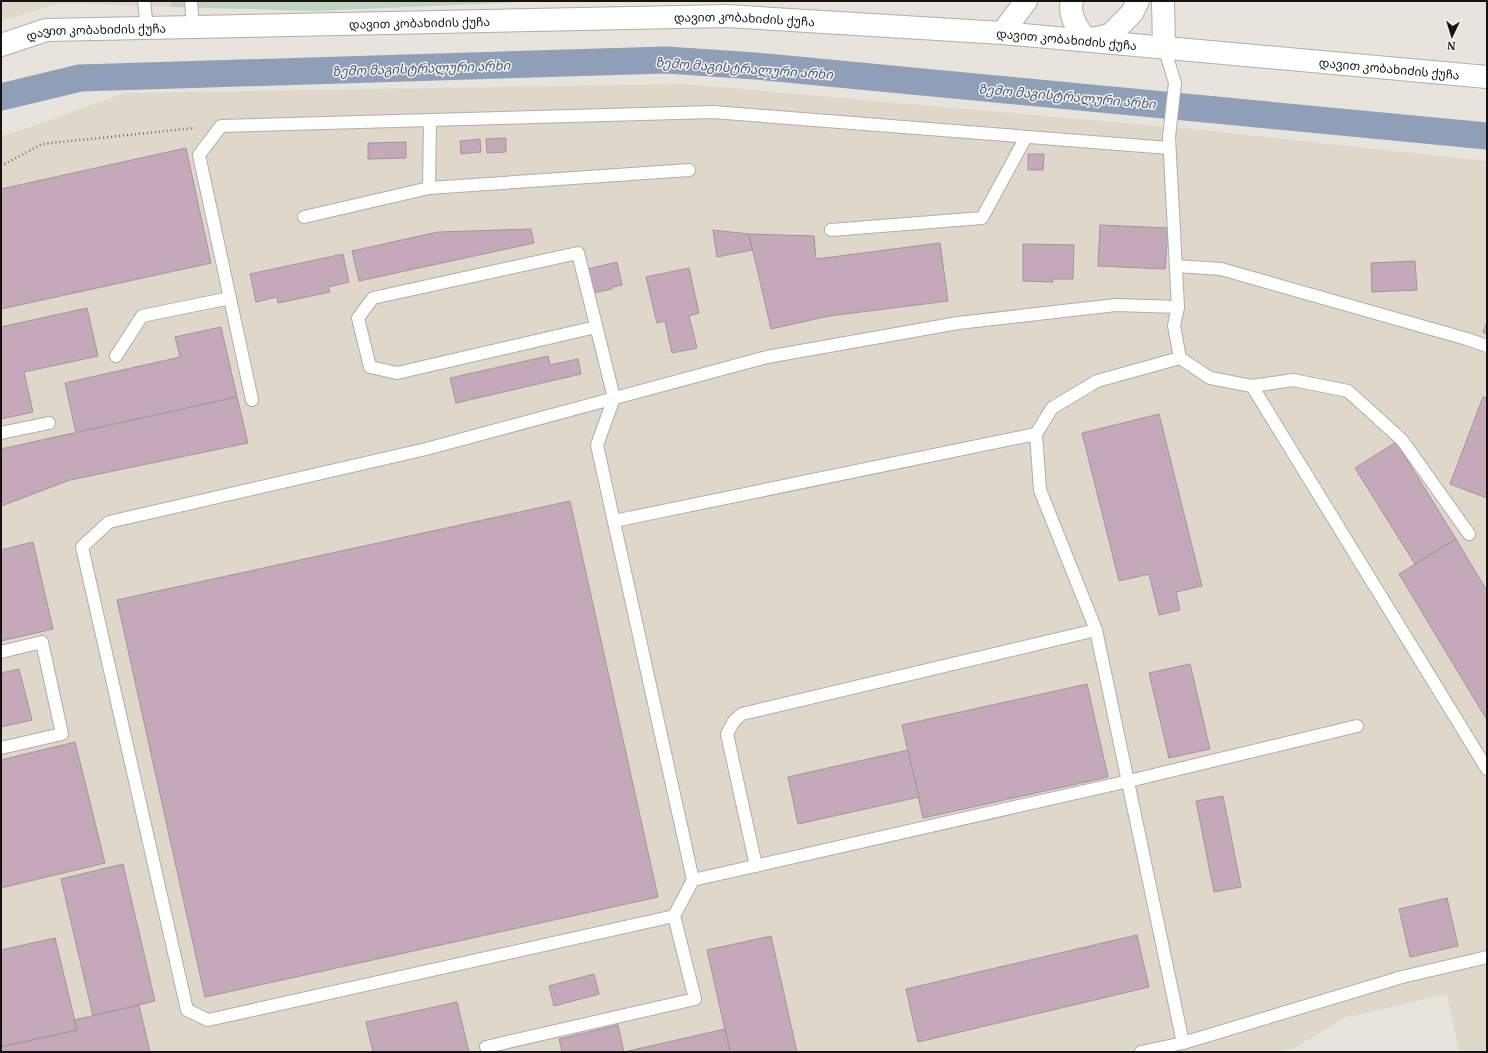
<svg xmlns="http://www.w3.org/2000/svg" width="1488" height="1053" viewBox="0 0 1488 1053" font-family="'PT Serif','Noto Sans Georgian',serif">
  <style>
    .built { fill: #e0d7cb }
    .green { fill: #bdd3c0 }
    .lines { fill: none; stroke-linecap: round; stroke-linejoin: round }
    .canal { stroke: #8f9fb7; stroke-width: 27 }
    .building { fill: #c5a8b9; stroke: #9d969a }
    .lane-casing { stroke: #b1ada7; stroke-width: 14 }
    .street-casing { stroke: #b1ada7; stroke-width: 24 }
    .secondary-casing { stroke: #b1ada7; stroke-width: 24 }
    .path { stroke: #74716d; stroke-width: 2.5; stroke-dasharray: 1 3; stroke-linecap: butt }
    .lane { stroke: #fff; stroke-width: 12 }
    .street { stroke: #fff; stroke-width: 22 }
    .secondary { stroke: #fff; stroke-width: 22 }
    .labels { text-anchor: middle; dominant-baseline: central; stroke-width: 3; stroke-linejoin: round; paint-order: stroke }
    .street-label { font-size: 12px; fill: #151311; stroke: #f5f0eb }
    .water-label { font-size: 13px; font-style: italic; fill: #40587f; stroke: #f5f0eb }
  </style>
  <rect width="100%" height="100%" fill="#e8e3dd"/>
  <!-- built -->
  <g class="built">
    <path d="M1,1h170v6l-112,-4 -58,18z"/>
    <path d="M684,84l508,45 295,32v891h-28l-12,-58 -103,24 -49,30 -16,4h-1278v-915l125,-44z"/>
  </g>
  <!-- green -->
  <path class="green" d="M171,1h373l-229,10 -144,-4z"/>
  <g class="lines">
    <!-- canal -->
    <path class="canal" d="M1,97l79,-19 586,-18 90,6 731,70"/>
  </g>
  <!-- building -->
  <g class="building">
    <path d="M506,138v14l-19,1 -1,-14z"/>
    <path d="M480,139l1,13 -20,2 -1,-13z"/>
    <path d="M406,142v16l-38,1v-16z"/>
    <path d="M186,148l25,115 -210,46v-120z"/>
    <path d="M1028,154h16l-1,16h-15z"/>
    <path d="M1100,225l68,3 -3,41 -67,-3z"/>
    <path d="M531,229l3,14 -175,38 -7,-30 86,-19z"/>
    <path d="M713,230l36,4 3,16 -35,7z"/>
    <path d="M749,234l65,2 2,23 124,-16 8,58 -119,15 -58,13z"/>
    <path d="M1023,244l51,1 -1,34h-20v3l-30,-1z"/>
    <path d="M343,254l6,28 -21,5 2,5 -52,11 -1,-6 -21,5 -6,-28z"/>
    <path d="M1415,261l2,29 -45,2 -1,-29z"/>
    <path d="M617,262l5,23 -10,2v2l-19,4 -5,-24z"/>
    <path d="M689,268l10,45 -10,3 8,32 -25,5 -7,-32 -8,2 -11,-46z"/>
    <path d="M87,308l11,48 -74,16 9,40 -32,7v-92z"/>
    <path d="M1487,322v12l-4,-2z"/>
    <path d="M221,327l16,70 -161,36 -11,-50 115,-26 -5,-20z"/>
    <path d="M548,356l2,9 28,-6 3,15 -125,29 -6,-25z"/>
    <path d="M237,397l11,46 -178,37 -69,26v-57z"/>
    <path d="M1483,397l4,1v100l-37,-14z"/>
    <path d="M1159,414l43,172 -26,6 4,18 -21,5 -10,-41 -30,7 -37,-148z"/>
    <path d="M1396,442l60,97 -41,25 -60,-96z"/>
    <path d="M570,501l88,396 -453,100 -88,-397z"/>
    <path d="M1456,539l31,52v129l-88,-146z"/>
    <path d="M33,542l20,87 -52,12v-91z"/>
    <path d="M1190,664l20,85 -41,9 -20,-85z"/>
    <path d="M19,669l13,51 -31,7v-54z"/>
    <path d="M1087,684l21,93 -185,41 -21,-93z"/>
    <path d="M75,742l30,121 -104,25v-128z"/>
    <path d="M908,750l11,47 -121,27 -10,-47z"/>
    <path d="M1223,796l18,91 -27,5 -18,-91z"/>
    <path d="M123,864l32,137 -62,15 -32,-137z"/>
    <path d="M1447,898l11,48 -48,11 -11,-48z"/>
    <path d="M1137,935l12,52 -231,55 -12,-53z"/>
    <path d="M771,936l26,116h-67l-23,-102z"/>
    <path d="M55,938l22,92 -76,17v-97z"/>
    <path d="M594,974l5,20 -45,12 -5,-20z"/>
    <path d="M457,1002l12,50h-96l-7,-30z"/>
    <path d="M139,1005l11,47h-149v-5l76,-17 -3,-10z"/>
    <path d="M618,1025l6,27h-62l-3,-13z"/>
    <path d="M725,1029l5,23h-106z"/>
  </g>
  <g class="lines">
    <defs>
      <g id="lane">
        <path d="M144,1l3,27"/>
        <path d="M191,1l2,26"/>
        <path d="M1164,47l11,36 -6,54 9,170 -4,19 6,32 30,20 42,8 41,-6 55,11 54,49 67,94"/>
        <path d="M429,188l1,-68"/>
        <path d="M304,217l125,-29 260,-18"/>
        <path d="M831,230l151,-12 44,-81"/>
        <path d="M1176,266l45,3 246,70 20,7"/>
        <path d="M596,327l-199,46 -27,-6 -12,-49 15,-20 205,-45 36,145 -17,47 96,435"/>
        <path d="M116,356l26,-40 88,-18"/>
        <path d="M1180,358l-83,23 -45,27 -16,26 4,56 56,140 87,413"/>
        <path d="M1252,386l235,383"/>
        <path d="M252,400l-53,-245 22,-29 492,-14 456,36"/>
        <path d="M1,433l48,-10"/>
        <path d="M614,521l422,-87"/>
        <path d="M1,652l41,-10 20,92 -61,14"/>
        <path d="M756,866l-29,-132 7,-13 8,-7 354,-84"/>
        <path d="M674,916l-466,104 -21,-10 -105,-463 27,-25 317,-73 341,-92 191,-34 158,-18 62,2"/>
        <path d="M486,1047l209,-48 -21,-83 19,-36 436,-99 228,-55"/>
        <path d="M1141,1052l42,-9 219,-66 85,-20"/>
      </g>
      <g id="street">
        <path d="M1072,1c-4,15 6,29 15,39l23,-5 22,-22 6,-12"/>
        <path d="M1163,1l1,46"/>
        <path d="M1002,33l24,-32"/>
      </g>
      <g id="secondary">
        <path id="s1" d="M1,45l45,-15 681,-14 275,17 485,44"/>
      </g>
    </defs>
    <!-- lane casing -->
    <use href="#lane" class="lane-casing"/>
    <!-- street casing -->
    <use href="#street" class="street-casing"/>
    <!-- secondary casing -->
    <use href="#secondary" class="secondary-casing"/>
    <!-- path -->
    <path class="path" d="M1,166l41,-22 153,-16"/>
    <!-- lane -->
    <use href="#lane" class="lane"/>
    <!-- street -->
    <use href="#street" class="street"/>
    <!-- secondary -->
    <use href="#secondary" class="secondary"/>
  </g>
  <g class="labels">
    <!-- street labels -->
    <g class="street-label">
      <text stroke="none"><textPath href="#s1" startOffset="746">დავით კობახიძის ქუჩა</textPath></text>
      <text stroke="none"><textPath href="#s1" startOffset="421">დავით კობახიძის ქუჩა</textPath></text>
      <text stroke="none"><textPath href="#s1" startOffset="97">დავით კობახიძის ქუჩა</textPath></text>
      <text stroke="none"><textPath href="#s1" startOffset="1069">დავით კობახიძის ქუჩა</textPath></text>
      <text stroke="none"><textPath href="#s1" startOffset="1393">დავით კობახიძის ქუჩა</textPath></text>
    </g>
    <!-- water labels -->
    <g class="water-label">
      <text transform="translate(421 68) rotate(-2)">ზემო მაგისტრალური არხი</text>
      <text transform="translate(744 68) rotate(4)">ზემო მაგისტრალური არხი</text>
      <text transform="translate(1067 96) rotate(5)">ზემო მაგისტრალური არხი</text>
    </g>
  </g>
  <!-- border -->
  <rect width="1488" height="1053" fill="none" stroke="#151311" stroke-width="4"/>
  <!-- north arrow -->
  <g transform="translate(1452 36) rotate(184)" stroke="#f5f0eb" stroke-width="3" paint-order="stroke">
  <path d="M0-3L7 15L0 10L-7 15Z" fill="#151311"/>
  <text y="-6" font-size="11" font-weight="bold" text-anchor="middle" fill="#151311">N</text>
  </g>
</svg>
